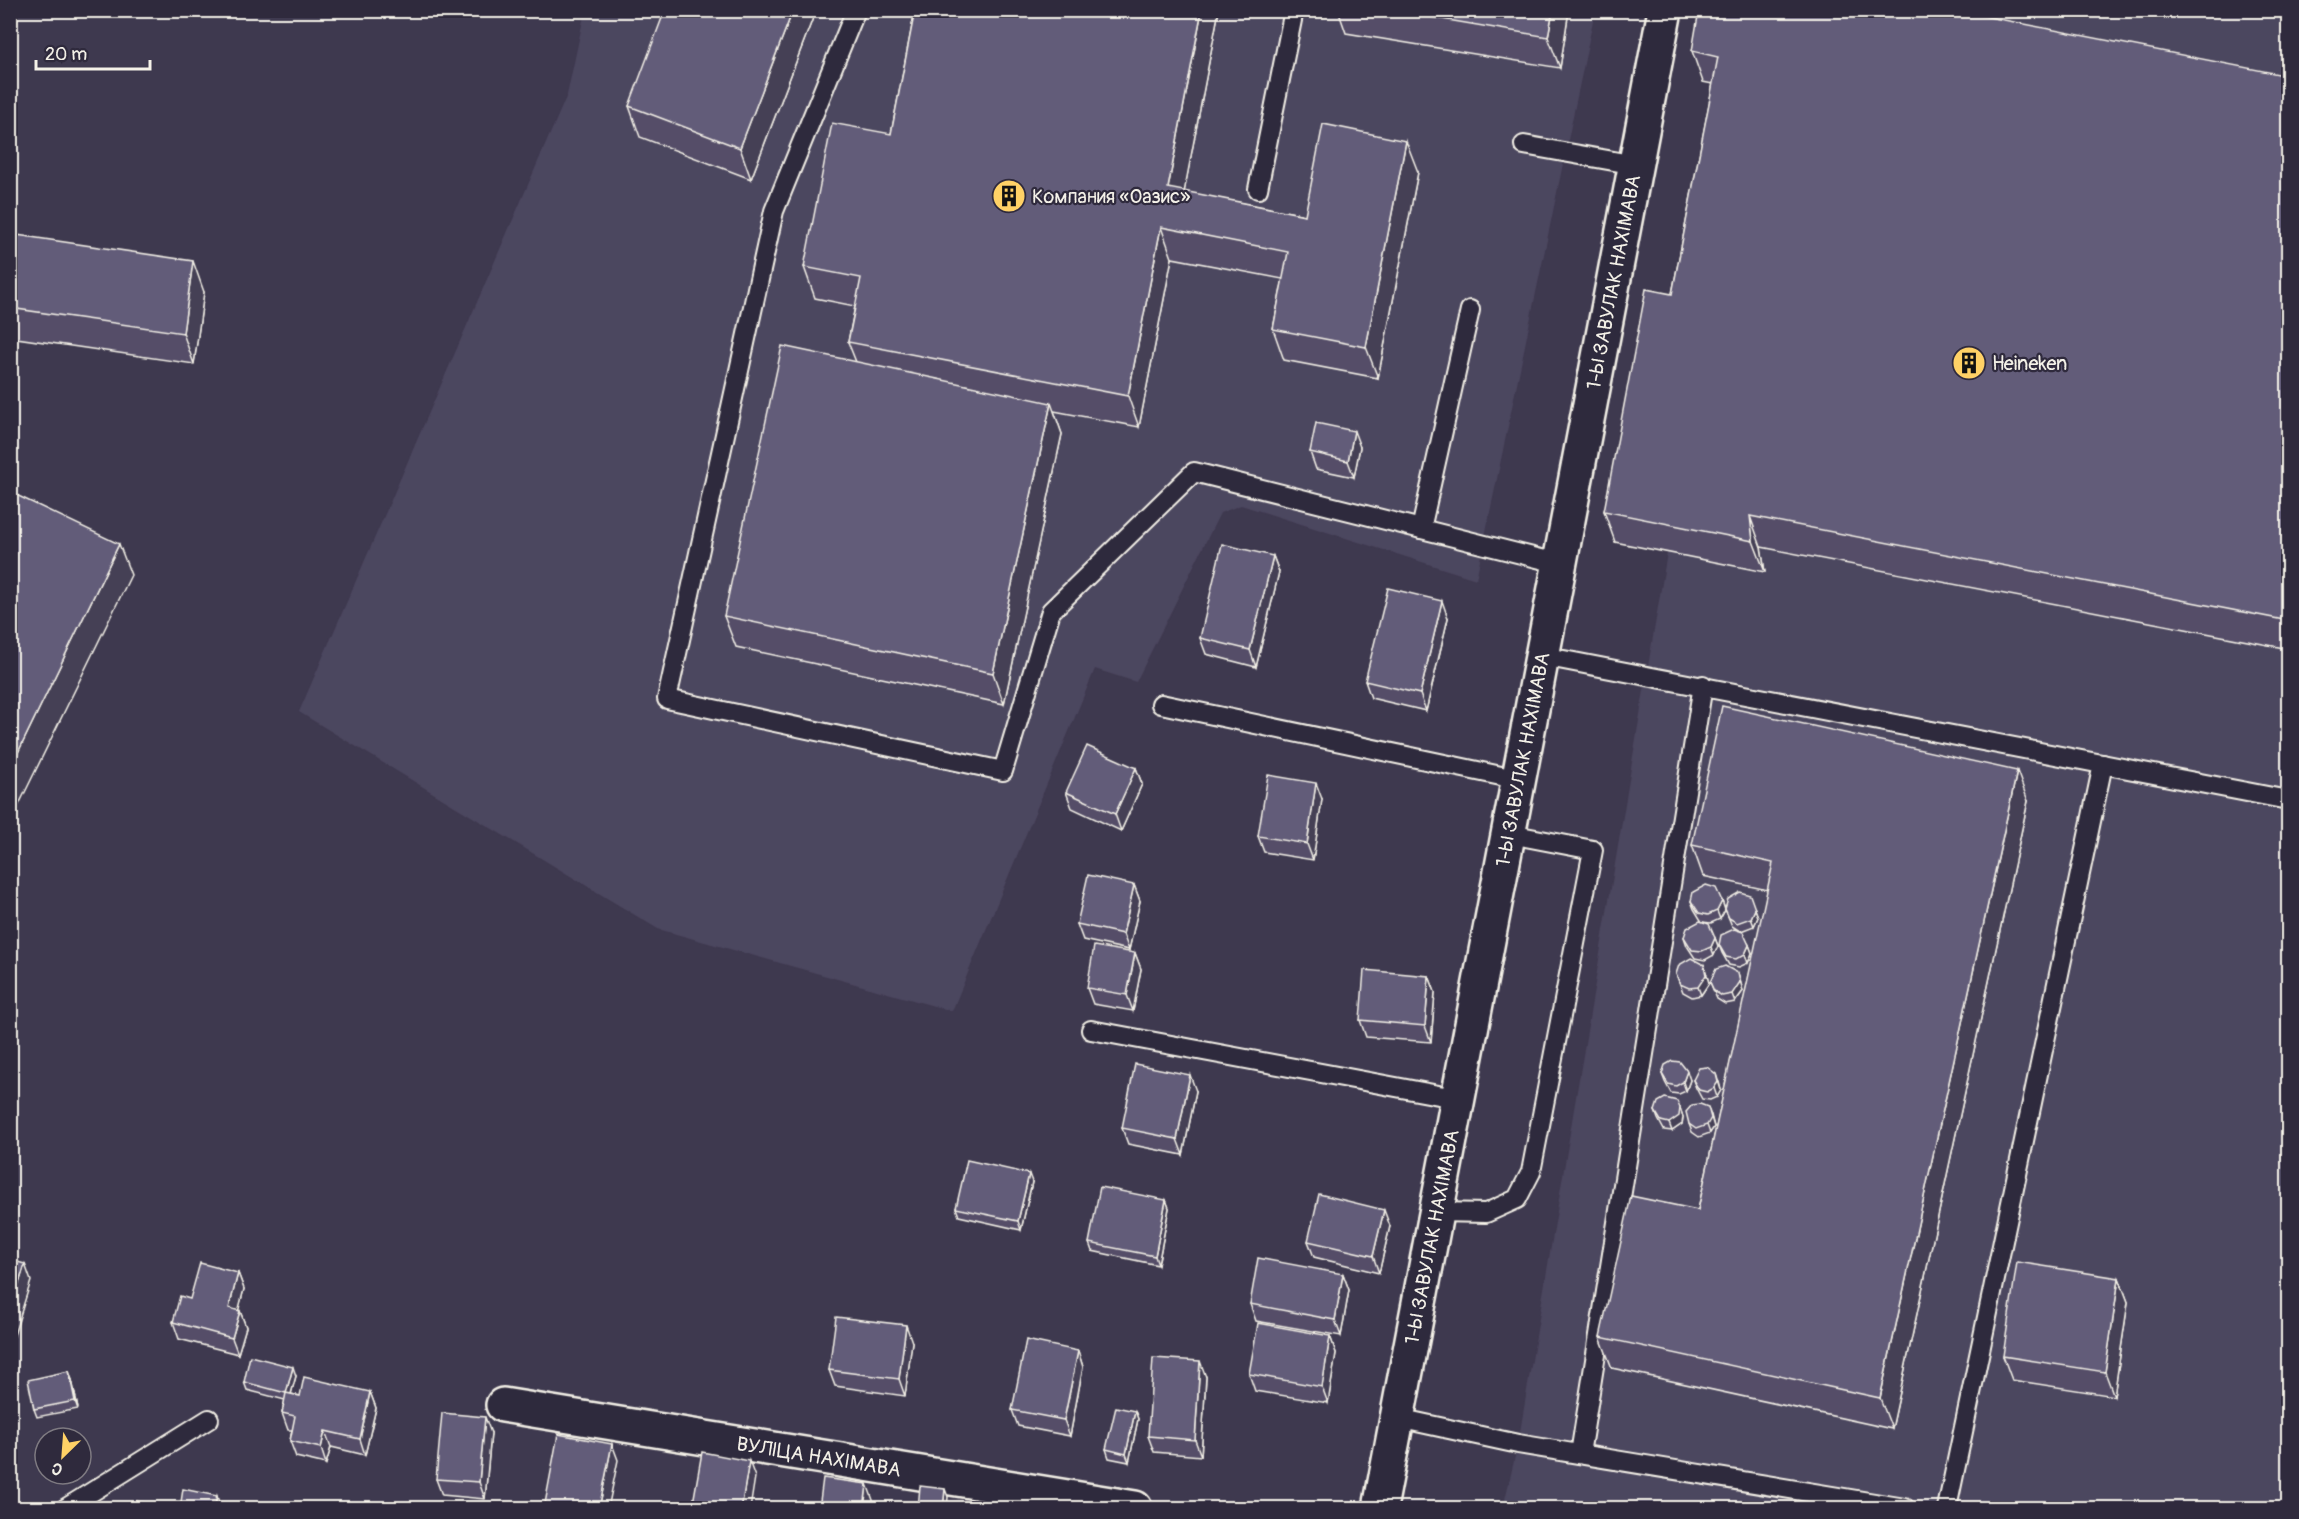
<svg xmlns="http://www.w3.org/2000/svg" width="2299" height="1519" viewBox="0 0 2299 1519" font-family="Pangolin,sans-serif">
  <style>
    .built { fill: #4c465f }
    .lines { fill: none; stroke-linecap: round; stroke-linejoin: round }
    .lane-casing { stroke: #f4f1e8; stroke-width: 22 }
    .street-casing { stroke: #f4f1e8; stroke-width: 38 }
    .secondary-casing { stroke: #f4f1e8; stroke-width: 38 }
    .lane { stroke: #2f2a3d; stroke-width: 18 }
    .street { stroke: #2f2a3d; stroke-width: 33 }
    .secondary { stroke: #2f2a3d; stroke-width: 33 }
    .wall { fill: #544e68; stroke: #f4f1e8; stroke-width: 1.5 }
    .shaded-wall { fill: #454055; stroke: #f4f1e8; stroke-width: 1.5 }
    .building { fill: #625b79; stroke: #f4f1e8; stroke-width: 1.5 }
    .labels { text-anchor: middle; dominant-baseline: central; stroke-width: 4.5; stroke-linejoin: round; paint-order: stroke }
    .poi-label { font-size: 20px; fill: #f4f1e8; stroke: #2f2a3d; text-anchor: start }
    .street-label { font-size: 20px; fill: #f4f1e8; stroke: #2f2a3d }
  </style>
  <rect width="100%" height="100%" fill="#3e394f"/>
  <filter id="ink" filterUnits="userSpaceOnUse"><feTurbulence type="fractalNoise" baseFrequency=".0167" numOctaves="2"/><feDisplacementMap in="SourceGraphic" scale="12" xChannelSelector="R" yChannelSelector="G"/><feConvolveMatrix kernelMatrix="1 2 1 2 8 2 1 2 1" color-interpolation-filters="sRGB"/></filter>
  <g filter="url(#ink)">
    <!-- built -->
    <g class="built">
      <path d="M585,11h1010l-119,568 -235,-74 -21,8 -84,169 -41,-13 -143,342 -294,-82 -359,-217 268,-617z"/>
      <path d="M1717,11h571v1497h-785l15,-64 149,-891 -52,-11 43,-222 25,5 46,-238 -26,-5z"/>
    </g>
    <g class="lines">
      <defs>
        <g id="lane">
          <path d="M856,10l-82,201 -107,488 336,72 48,-160 143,-139 367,92"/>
          <path d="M1524,145l112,20"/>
          <path d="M1258,189l36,-179"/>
          <path d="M1421,529l49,-219"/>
          <path d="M1543,656l745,144"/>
          <path d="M1161,704l359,76"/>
          <path d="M1091,1030l369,69"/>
          <path d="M1438,1212l48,1 31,-14 14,-27 62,-322 -83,-16"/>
          <path d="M1398,1418l120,26 387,64"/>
          <path d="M1580,1454l123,-769"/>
          <path d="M66,1508l143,-89"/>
          <path d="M1947,1508l156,-744"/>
        </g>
        <g id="street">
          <path id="s1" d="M503,1405l632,103"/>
        </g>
        <g id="secondary">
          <path id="s2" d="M1380,1508l285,-1498"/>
        </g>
      </defs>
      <!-- lane casing -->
      <use href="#lane" class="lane-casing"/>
      <!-- street casing -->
      <use href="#street" class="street-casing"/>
      <!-- secondary casing -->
      <use href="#secondary" class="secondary-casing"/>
      <!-- lane -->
      <use href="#lane" class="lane"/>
      <!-- street -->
      <use href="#street" class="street"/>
      <!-- secondary -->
      <use href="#secondary" class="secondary"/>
    </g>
    <!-- wall -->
    <g class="wall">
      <path d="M816,10l-65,169 -111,-42 -11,-31z"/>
      <path d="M915,10h304l-35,182 121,23 113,-43 -40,206 -94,-18 -11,-31 10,-50 -111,-21 -33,169 -85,-16 8,23 -58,270 -268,-57 -12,-31 132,-254 -8,-20 7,-36 -40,-8 -11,-31 87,-133z"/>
      <path d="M1338,10h231l-9,58 -214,-35z"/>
      <path d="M1692,51l597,25v573l-528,-102 4,25 -150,-30 -11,-31 68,-217 41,-210 -10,-2z"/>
      <path d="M10,234l194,58 -10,72 -184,-27z"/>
      <path d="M1360,447l-6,30 -38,-8 -6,-17z"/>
      <path d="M1273,556l6,16 -23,95 -50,-13 -6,-16z"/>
      <path d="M1448,618l-22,93 -55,-13 -6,-17z"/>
      <path d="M1136,768l6,16 -21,47 -49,-23 -6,-16z"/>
      <path d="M1322,799l-9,61 -49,-8 -6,-16z"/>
      <path d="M2028,801l-136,628 -280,-61 -12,-31 98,-127 70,-320 -65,-14 -11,-31z"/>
      <path d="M1134,885l6,16 -11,49 -46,-10 -6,-16z"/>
      <path d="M1691,901h31l3,9 -5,9 -9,4 -9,-1 -8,-13z"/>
      <path d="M1725,909h30l3,8 -4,9 -13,5 8,14 3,8 -4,10 -9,4 -10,-2 -7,-12 -3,-8 21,-14 -8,-5z"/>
      <path d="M1684,937l31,1 3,8 -4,9 -9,5 -10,-2 -8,-12z"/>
      <path d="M1135,953l6,16 -8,42 -40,-7 -6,-16z"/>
      <path d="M1704,965l5,18 -8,12 -9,2 -9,-5 -7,-18z"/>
      <path d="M1738,973l5,18 -8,11 -10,2 -8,-5 -7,-17z"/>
      <path d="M1429,976l6,16 -4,50 -65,-5 -6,-17z"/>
      <path d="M1662,1074l28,6 -4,11 -7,3 -8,-1 -6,-11z"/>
      <path d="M1693,1080l26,2 2,8 -4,7 -7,3 -8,-1 -6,-11z"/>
      <path d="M1196,1091l-13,64 -55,-11 -6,-16z"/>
      <path d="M1680,1108l3,9 -1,7 -10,7 -8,-1 -6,-11 -3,-8z"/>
      <path d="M1711,1115l3,12 -4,6 -11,4 -7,-5 -3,-8z"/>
      <path d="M1032,1182l-11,48 -62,-14 -3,-8z"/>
      <path d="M1166,1200l3,8 -11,57 -66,-14 -3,-8z"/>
      <path d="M1390,1226l-11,47 -65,-16 -6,-16z"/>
      <path d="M238,1273l6,16 -6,21 2,1 6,16 -8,27 -59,-15 -6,-17 17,-23z"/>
      <path d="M1343,1274l6,16 -8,46 -85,-15 -6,-17z"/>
      <path d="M2119,1278l9,24 -14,94 -102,-16 -9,-24z"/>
      <path d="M1330,1336l6,17 -8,50 -73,-12 -6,-17z"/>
      <path d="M912,1342l-7,54 -70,-10 -6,-16z"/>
      <path d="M1078,1351l5,16 -13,69 -52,-10 -6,-16z"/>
      <path d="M296,1376l-5,18 9,2 70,-4 6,16 -11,47 -34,-8 -5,17 -30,-7 -6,-16 2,-11h-4l-6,-17 3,-13 -38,-10 -3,-8z"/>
      <path d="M1206,1377l-5,79 -47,-4 -6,-16z"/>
      <path d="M72,1380l6,29 -41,8 -3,-8z"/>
      <path d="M1135,1411l3,8 -9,43 -20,-4 -3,-9z"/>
      <path d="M491,1433l-6,66 -43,-4 -6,-16z"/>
    </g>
    <!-- shaded-wall -->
    <g class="shaded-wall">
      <path d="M793,10h23l-65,169 -11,-31z"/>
      <path d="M1202,10h17l-40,209 -11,-31z"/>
      <path d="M1553,10h16l-9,58 -12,-31z"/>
      <path d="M1406,141l12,31 -40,206 -12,-31z"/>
      <path d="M1161,227l11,31 -33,169 -11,-31z"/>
      <path d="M193,261l11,31 -10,72 -11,-31z"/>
      <path d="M1051,403l11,31 -58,270 -11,-31z"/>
      <path d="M1354,431l6,16 -6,30 -6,-16z"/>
      <path d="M1750,516l11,31 4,25 -12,-31z"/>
      <path d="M119,544l12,31 -121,248v-54z"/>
      <path d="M1273,556l6,16 -23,95 -6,-17z"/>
      <path d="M1442,601l6,17 -22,93 -6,-17z"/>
      <path d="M1136,768l6,16 -21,47 -6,-17z"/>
      <path d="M2017,771l11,30 -136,628 -12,-31z"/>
      <path d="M1316,783l6,16 -9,61 -6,-16z"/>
      <path d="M1134,885l6,16 -11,49 -6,-16z"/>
      <path d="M1722,901l3,9 -5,9 -3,-8z"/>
      <path d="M1755,909l3,8 -4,9 -3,-8z"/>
      <path d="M1715,938l3,8 -4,9 -3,-8z"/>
      <path d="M1749,945l3,8 -4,10 -3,-9z"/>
      <path d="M1135,953l6,16 -8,42 -6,-16z"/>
      <path d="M1704,965l5,18 -8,12 -3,-8z"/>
      <path d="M1738,973l5,18 -8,11 -3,-8z"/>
      <path d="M1429,976l6,16 -4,50 -6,-16z"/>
      <path d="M1687,1071l3,9 -4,11 -3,-9z"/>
      <path d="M1716,1074l5,16 -4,7 -3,-9z"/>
      <path d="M1190,1075l6,16 -13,64 -6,-16z"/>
      <path d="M1708,1107l6,20 -4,6 -3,-8z"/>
      <path d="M1680,1108l3,9 -1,7 -10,7 -3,-8z"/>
      <path d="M1029,1174l3,8 -11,48 -3,-9z"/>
      <path d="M1166,1200l3,8 -11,57 -3,-9z"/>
      <path d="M1384,1210l6,16 -11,47 -6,-17z"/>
      <path d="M25,1264l6,17 -21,67v-36z"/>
      <path d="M238,1273l6,16 -9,35 -6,-16z"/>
      <path d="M1343,1274l6,16 -8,46 -6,-16z"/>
      <path d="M2119,1278l9,24 -14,94 -9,-24z"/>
      <path d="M240,1311l6,16 -8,27 -6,-16z"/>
      <path d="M906,1325l6,17 -7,54 -6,-17z"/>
      <path d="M1330,1336l6,17 -8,50 -6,-16z"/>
      <path d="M1078,1351l5,16 -13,69 -6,-16z"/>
      <path d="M1200,1361l6,16 -5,79 -6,-16z"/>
      <path d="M293,1367l3,9 -7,25 -3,-8z"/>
      <path d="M69,1371l3,9 6,29 -3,-8z"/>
      <path d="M370,1392l6,16 -11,47 -5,-16z"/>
      <path d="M1135,1411l3,8 -9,43 -3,-8z"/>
      <path d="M485,1417l6,16 -6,66 -6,-17z"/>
      <path d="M325,1431l6,16 -5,17 -5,-16z"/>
      <path d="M612,1444l6,16 -10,49h-9z"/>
      <path d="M749,1461l6,16 -5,32h-9z"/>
      <path d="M867,1484l6,16 -1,9h-8z"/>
      <path d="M945,1489l3,8 -1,12h-4z"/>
      <path d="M217,1496l4,13h-7z"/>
    </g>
    <!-- building -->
    <g class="building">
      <path d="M665,10h128l-53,138 -111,-42z"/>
      <path d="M915,10h287l-34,178 137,27 18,-91 83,17 -40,206 -93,-18 15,-77 -127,-25 -33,169 -280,-54 13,-64 -57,-11 28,-144 59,11z"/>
      <path d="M1389,10h164l-5,27z"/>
      <path d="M1699,10h254l336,66v545l-539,-105 3,25 -149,-30 42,-222 26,5 46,-237 -26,-6z"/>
      <path d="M10,234l183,27 -10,72 -173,-25z"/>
      <path d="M782,346l269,57 -58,270 -269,-57z"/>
      <path d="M1316,423l38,8 -6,30 -38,-9z"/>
      <path d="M10,492l109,52 -109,225z"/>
      <path d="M1222,544l51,12 -23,94 -50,-12z"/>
      <path d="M1388,588l54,13 -22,93 -55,-13z"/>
      <path d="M1722,706l295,65 -137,627 -280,-61 31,-141 67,14 75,-347 -81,-18z"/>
      <path d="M1087,746l49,22 -21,46 -49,-22z"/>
      <path d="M1268,775l48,8 -9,61 -49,-8z"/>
      <path d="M1088,875l46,10 -11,49 -46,-10z"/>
      <path d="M1706,885l10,3 6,13 -5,10 -9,4 -9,-2 -8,-12 2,-9z"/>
      <path d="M1740,892l10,3 5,14 -4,9 -14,5 -8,-5 -4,-9 3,-10z"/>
      <path d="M1700,921l9,3 6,14 -4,9 -9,4 -10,-1 -8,-13 3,-9z"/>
      <path d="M1734,929l9,3 6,13 -4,9 -9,5 -10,-2 -7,-12 2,-10z"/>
      <path d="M1094,946l41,7 -8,42 -40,-7z"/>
      <path d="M1691,958l13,7 2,10 -8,12 -9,1 -9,-4 -4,-10 3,-9z"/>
      <path d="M1725,966l13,7 2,9 -8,12 -10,2 -8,-5 -4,-9 6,-13z"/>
      <path d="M1364,970l65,6 -4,50 -65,-6z"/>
      <path d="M1672,1061l8,1 7,9 -4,11 -7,4 -8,-2 -6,-10 3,-9z"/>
      <path d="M1135,1064l55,11 -13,64 -55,-11z"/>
      <path d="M1707,1067l9,7 2,8 -4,6 -7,4 -8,-2 -6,-10 6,-12z"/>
      <path d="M1665,1098l12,3 3,7 -1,8 -10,7 -8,-2 -6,-10 3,-9z"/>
      <path d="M1700,1104l8,3 3,11 -4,7 -11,4 -7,-5 -3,-12 6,-7z"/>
      <path d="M967,1160l62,14 -11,47 -62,-13z"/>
      <path d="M1100,1187l66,13 -11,56 -66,-13z"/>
      <path d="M1319,1194l65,16 -11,46 -65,-15z"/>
      <path d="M1258,1258l85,16 -8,46 -85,-16z"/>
      <path d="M10,1260l15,4 -15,48z"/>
      <path d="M2017,1262l102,16 -14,94 -102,-16z"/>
      <path d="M200,1263l38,10 -9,35 11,3 -8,27 -59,-16 7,-26 10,3z"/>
      <path d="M836,1317l70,8 -7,54 -70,-9z"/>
      <path d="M1258,1323l72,13 -8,51 -73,-13z"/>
      <path d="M1026,1340l52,11 -14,69 -52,-10z"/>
      <path d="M250,1356l43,11 -7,26 -42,-11z"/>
      <path d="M1153,1358l47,3 -5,79 -47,-4z"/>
      <path d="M69,1371l6,30 -41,8 -6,-29z"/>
      <path d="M304,1377l66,15 -10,47 -35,-8 -4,17 -31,-7 5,-25 -13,-3 4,-20 14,3z"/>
      <path d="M1116,1407l19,4 -9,43 -20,-5z"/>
      <path d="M442,1413l43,4 -6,65 -43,-3z"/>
      <path d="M558,1434l54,10 -13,65h-55z"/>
      <path d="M702,1452l47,9 -8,48h-49z"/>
      <path d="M823,1478l44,6 -3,25h-45z"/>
      <path d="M920,1486l25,3 -2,20h-25z"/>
      <path d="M183,1489l34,7 -3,13h-34z"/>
      <path d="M136,1501l41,8h-43z"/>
    </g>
  </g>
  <!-- icons -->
  <defs>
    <symbol id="building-disc" viewBox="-11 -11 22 22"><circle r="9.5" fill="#ffd166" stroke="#2f2a3d"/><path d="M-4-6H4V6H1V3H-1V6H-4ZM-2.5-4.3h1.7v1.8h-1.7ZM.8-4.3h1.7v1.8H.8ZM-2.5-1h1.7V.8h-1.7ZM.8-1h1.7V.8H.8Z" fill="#111"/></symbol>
  </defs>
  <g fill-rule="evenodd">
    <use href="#building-disc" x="990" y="177" width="38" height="38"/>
    <use href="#building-disc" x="1950" y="344" width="38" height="38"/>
  </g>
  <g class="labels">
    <!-- poi labels -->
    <g class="poi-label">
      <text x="1032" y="196">Компания «Оазис»</text>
      <text x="1992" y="363">Heineken</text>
    </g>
    <!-- street labels -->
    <g class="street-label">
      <text stroke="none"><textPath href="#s2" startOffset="1248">1-Ы ЗАВУЛАК НАХІМАВА</textPath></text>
      <text stroke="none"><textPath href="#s2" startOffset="762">1-Ы ЗАВУЛАК НАХІМАВА</textPath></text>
      <text stroke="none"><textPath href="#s2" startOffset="276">1-Ы ЗАВУЛАК НАХІМАВА</textPath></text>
      <text stroke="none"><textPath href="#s1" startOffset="320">ВУЛІЦА НАХІМАВА</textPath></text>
    </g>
  </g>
  <!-- margin -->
  <rect width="2299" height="1519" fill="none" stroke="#2f2a3d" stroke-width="36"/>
  <rect x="18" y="18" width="2263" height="1483" fill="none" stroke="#f4f1e8" stroke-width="2" filter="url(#ink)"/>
  <!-- north arrow -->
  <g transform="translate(63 1456) rotate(205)"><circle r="28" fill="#2f2a3d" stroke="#7e7a81" stroke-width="1.5"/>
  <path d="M0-4.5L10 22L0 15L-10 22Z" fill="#ffd166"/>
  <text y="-9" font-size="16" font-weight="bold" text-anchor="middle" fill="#f4f1e8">С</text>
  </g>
  <!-- scale -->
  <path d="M36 60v9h114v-9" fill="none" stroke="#f4f1e8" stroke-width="3"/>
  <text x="45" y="60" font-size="18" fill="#f4f1e8" stroke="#2f2a3d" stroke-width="4.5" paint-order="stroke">20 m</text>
</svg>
